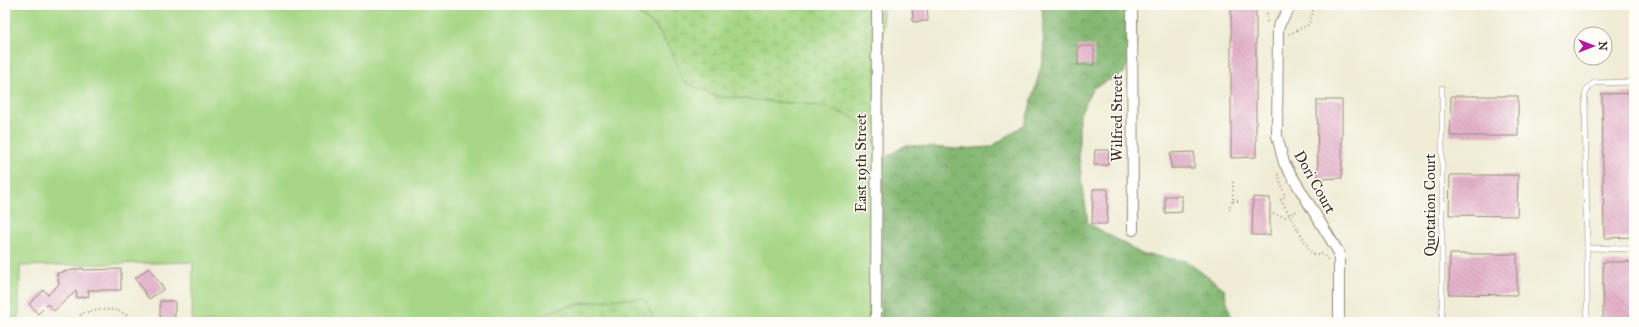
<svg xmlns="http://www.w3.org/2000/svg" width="1639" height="327" viewBox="0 0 1639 327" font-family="'IM FELL Great Primer',serif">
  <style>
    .grass { fill: #a7d786; stroke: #718052 }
    .forest { fill: url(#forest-crowns); stroke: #607148 }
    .wetland { fill: url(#wetland-marsh); stroke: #718052 }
    .building { fill: url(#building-back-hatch) }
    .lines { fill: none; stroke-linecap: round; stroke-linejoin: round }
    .service-casing { stroke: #968b7a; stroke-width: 6 }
    .minor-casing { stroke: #968b7a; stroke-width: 12 }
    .path { stroke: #968b7a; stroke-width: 2; stroke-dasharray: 1 3; stroke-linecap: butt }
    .service { stroke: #fff; stroke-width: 5 }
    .minor { stroke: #fff; stroke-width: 10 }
    .labels { text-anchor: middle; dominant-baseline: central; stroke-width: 3; stroke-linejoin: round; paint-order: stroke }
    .street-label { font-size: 15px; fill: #3b2a1e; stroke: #fdfcf7 }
  </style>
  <defs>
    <pattern id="forest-crowns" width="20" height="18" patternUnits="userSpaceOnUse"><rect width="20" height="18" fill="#85b873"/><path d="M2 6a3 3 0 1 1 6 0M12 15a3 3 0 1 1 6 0" fill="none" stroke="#6e965e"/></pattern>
    <pattern id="wetland-marsh" width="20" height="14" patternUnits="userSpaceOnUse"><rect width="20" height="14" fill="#a7d786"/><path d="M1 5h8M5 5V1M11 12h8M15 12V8" fill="none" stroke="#91b973"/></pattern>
    <pattern id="building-back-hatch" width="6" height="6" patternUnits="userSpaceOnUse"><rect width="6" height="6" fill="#e4b2cb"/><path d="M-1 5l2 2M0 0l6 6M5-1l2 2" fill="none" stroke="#c499ae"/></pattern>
  </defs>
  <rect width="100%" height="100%" fill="#fdfcf7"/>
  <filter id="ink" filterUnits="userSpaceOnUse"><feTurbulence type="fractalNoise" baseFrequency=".025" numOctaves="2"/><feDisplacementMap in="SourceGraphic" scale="8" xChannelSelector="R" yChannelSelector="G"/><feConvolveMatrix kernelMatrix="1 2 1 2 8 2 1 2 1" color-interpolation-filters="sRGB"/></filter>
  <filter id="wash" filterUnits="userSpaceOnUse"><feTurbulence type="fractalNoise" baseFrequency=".012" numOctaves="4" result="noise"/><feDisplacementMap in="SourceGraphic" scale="16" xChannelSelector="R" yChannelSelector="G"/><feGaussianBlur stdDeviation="0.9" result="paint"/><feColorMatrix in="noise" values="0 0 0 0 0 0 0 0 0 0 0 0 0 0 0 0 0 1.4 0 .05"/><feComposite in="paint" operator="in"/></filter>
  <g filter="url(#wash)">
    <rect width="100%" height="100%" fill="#f0ecd5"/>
    <!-- grass -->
    <path class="grass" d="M5,5h623l29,23 16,26 11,27 30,15 108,10 29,10 18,13 14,30 -1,163h-227l-10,-22c-39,-1 -80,0 -113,22h-340l1,-60 -173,4 -1,56h-14z"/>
    <!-- forest -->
    <path class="forest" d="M1042,5h91l3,41 -12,27 -31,15 -14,28v43l9,64 54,31 44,7 38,28 8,33h-350l1,-163 23,-14 51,4 34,-2 34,-23 19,-68z"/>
    <!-- wetland -->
    <g class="wetland">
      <path d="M628,5h255v154l-14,-30 -19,-13 -28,-10 -108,-10 -31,-15 -10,-27 -16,-26z"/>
      <path d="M617,299h28l10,23h-123c26,-17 54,-19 85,-23z"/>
    </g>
    <g id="blocks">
      <!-- building -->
      <g class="building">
        <path d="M1231,5h25v152l-25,1z"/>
        <path d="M912,6h15l1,15 -15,1z"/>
        <rect x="1078" y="46" width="16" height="19"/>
        <path d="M1634,93v144l-30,1 -2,-144z"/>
        <path d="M1451,96h67v40h-68z"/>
        <path d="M1317,100h25v78l-24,1z"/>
        <path d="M1095,150h14l-1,15h-14z"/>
        <path d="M1194,152v16h-23l-1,-15z"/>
        <path d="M1450,175h68l-1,41 -68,-1z"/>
        <path d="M1093,189h15l-1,35h-15z"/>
        <path d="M1165,196h17v16l-17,1z"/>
        <path d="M1253,197l17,1v37h-18z"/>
        <path d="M1450,254h67v41l-68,-1z"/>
        <rect x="1603" y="262" width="31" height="60"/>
        <path d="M83,268v2l38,-1v21h-33l1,6 -12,2 -1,-7 -22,20 -6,-7 -10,10 -9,-10 15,-14 4,5 11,-11 -2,-11z"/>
        <path d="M149,268l15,21 -15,10 -14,-21z"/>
        <path d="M160,301h15v21h-11l-4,-6z"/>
      </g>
    </g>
  </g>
  <g filter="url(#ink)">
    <use href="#blocks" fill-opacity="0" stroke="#968b7a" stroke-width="1"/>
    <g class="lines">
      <defs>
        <g id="service">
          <path d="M1634,82l-40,1 -5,4 -4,7 2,154 47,1"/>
          <path d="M1442,88v234"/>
          <path d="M1587,248v74"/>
        </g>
        <g id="minor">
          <path d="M1132,5l1,225"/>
          <path d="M1290,7l-12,20 -1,109 7,27 55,90v69"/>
          <path d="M876,322l1,-317"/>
        </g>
      </defs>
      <!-- service casing -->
      <use href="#service" class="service-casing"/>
      <!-- minor casing -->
      <use href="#minor" class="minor-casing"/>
      <!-- path -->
      <g class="path">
        <path d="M1267,5v18"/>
        <path d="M1289,34l19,-9 4,-9 2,-11"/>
        <path d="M1278,174l7,22 -4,4 31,54h10l6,6"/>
        <path d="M1233,201h5"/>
        <path d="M1229,210l1,-5 3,-4v-21"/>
        <path d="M1273,214l13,3 12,-7"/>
        <path d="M76,322l6,-9c17,-3 40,-9 50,9"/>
      </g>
      <!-- service -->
      <use href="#service" class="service"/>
      <!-- minor -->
      <use href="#minor" class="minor"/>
    </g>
  </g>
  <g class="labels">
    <!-- street labels -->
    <g class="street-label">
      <text transform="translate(1117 118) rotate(-90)">Wilfred Street</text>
      <text transform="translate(861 163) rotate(-90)">East 19th Street</text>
      <text transform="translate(1315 182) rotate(61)">Dori Court</text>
      <text transform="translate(1430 205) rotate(-90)">Quotation Court</text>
    </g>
  </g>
  <!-- margin -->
  <rect width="1639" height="327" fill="none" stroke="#fdfcf7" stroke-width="20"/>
  <!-- north arrow -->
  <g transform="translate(1593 46) rotate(90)"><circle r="19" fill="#fdfcf7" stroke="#afa8a0"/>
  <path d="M0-3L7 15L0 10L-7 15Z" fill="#b5179e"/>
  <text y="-6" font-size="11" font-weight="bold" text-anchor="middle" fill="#3b2a1e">N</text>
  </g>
</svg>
